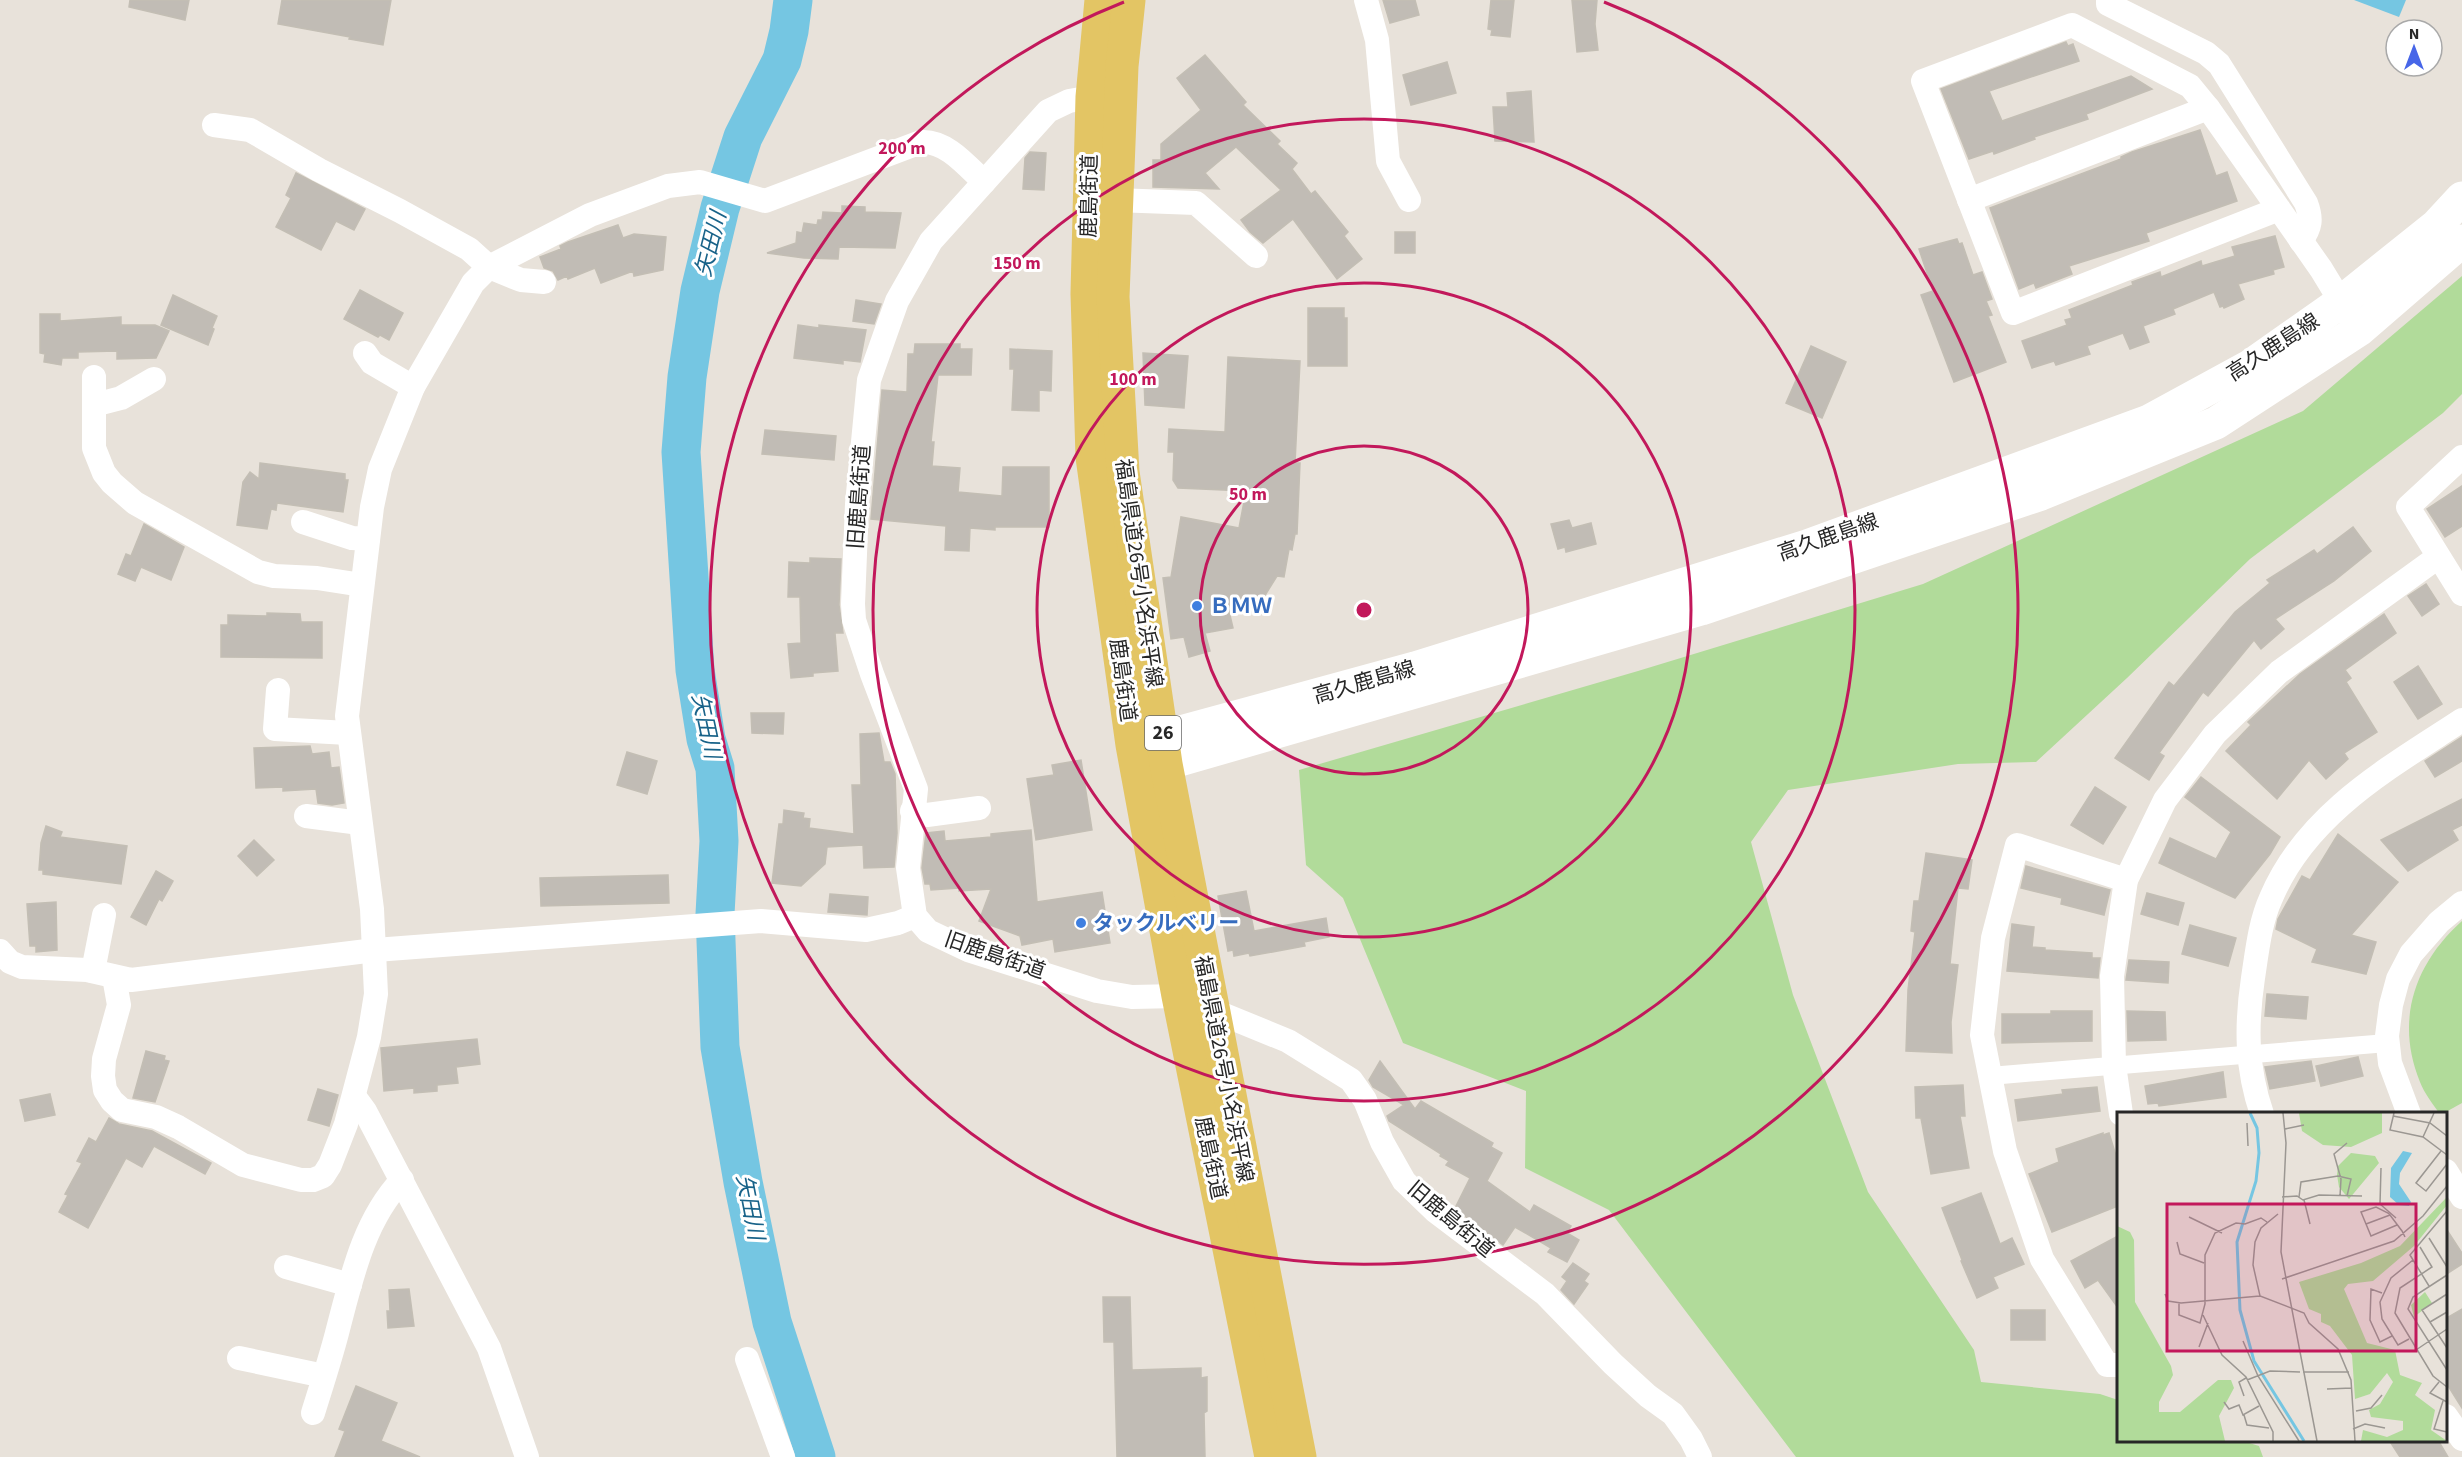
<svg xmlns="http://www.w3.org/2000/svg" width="2462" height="1457" viewBox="0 0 2462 1457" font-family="'Source Sans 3','Noto Sans JP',sans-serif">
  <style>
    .green { fill: #b1db9a }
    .water { fill: #75c6e2 }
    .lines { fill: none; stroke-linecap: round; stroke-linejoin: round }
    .river { stroke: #75c6e2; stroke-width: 39 }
    .building { fill: #c1bcb5; stroke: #c3beb4; stroke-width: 1.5 }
    .pedestrian { stroke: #fff; stroke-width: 18 }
    .minor { stroke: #fff; stroke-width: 24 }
    .secondary { stroke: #fff; stroke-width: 33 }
    .primary { stroke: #e3c564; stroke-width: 33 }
    .ring { fill: none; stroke: #c2185b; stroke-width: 3 }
    .shop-dot { fill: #3f7fe0; stroke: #fff; stroke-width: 2 }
    .labels { text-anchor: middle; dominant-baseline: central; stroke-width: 6; stroke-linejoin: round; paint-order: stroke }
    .shield { fill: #fff; stroke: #686868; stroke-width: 1.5 }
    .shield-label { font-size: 20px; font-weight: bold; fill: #272727 }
    .street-label { font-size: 21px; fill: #272727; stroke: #fff }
    .shop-label { font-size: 21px; font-weight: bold; fill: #366cbe; stroke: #fff; text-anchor: start }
    .water-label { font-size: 22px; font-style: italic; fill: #196389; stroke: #fff }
    .inset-river { fill: none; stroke: #75c6e2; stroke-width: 3 }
    .inset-road { fill: none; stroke: #9b9792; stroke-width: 1.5 }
    .view { fill: #c2185b; fill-opacity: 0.15; stroke: #c2185b; stroke-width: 3 }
    .inset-edge { fill: none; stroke: #272727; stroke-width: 3 }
    .centre { fill: #c2185b; stroke: #fff; stroke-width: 3 }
    .ring-label { font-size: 18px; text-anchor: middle; font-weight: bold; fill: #c2185b; stroke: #fff; stroke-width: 6; stroke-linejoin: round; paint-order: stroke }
  </style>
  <rect width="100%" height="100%" fill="#e8e2da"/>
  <!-- green -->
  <g class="green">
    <path d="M2462,276v118l-19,19 -193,146 -123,119 -91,84 -78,2 -170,26 -37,52 42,153 75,197 106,158 7,32 119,12 18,6v40l125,1 16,5 4,11h-467l-187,-247 -84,-42 1,-77 -123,-48 -60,-145 -37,-33 -7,-95 339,-99 285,-87 380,-173z"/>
    <path d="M2462,921v182l-18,10h-5c-6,-9 -15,-20 -19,-31 -25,-61 -6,-118 42,-161z"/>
  </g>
  <!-- water -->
  <path class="water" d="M2354,0h52l-7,17z"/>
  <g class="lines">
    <!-- river -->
    <path class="river" d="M793,0l-4,31 -7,29 -39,77 -23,71 -20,83 -13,86 -6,75 14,218 11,69 9,29 4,73 -4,73 5,133 23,135 29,140 44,135"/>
  </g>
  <!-- building -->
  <g class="building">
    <path d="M130,0h59l-4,20 -56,-13z"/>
    <path d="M282,0h109l-8,45 -34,-6 1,-2 -72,-13z"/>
    <path d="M1383,0h32l4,15 -29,8z"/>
    <path d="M1491,0h23l-4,37 -19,-2 1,-5 -4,-1z"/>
    <path d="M1572,0h25l-2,24 3,26 -21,2z"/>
    <path d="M2066,42l2,4 5,-2 6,17 -90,30 13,30 129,-45 21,13 -66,25 2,5 -54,18 1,2 -41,15 -1,-3 -24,8 -28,-70z"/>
    <path d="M1205,55l41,47 -3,3 37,36 -3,3 20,19 -5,6 19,25 4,-3 33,41 -4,4 18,23 -25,20 -44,-60 -30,24 -13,-11 -9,-12 40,-30 -45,-43 -31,26 14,16 -66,-2v-27h8v-16l40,-34 -24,-32z"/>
    <path d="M1447,62l9,31 -45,12 -8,-30z"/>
    <path d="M1531,91l3,51 -39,-1 -2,-34h15l-1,-14z"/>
    <path d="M2200,130l16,46 11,-4 10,29 -91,32 3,8 -80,25 3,8 -36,14 -2,-5 -15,6 -29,-81 131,-49v-2l11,-5z"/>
    <path d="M1030,152l16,1 -2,37 -21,-1 2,-31z"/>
    <path d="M296,173l69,36 -11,21 -18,-9 -15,29 -45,-23 15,-29 -5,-3z"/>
    <path d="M842,206l23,1v5l36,1 -6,35 -56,-1 -1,12 -34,-1 -37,-5 29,-10 1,-11 5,1 2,-10 13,2 1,-5h4l1,-8 19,1z"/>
    <path d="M618,225l5,13 11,-4 32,3 -3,33 -29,6 -1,-5 -32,12 -6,-15 -27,11 -1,-3 -9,4 -5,-9 -9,-3 -4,-11 21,-8 -1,-3 8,-4z"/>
    <rect x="1395" y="232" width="20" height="21"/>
    <path d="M2275,236l9,31 -11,3 1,4 -36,10 6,15 -20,9 -1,-2 -3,1 -6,-15 -41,17 2,5 -32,12 6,16 -19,7 -7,-16 -36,13 3,8 -34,11 -2,-4 -22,7 -10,-27 45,-16 -2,-5 7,-2 -3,-8 64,-25 -1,-3 28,-10 1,5 40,-16 1,5 33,-10 -3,-9z"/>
    <path d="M1957,239l2,5 3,-1 11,32 9,-3 10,27 -6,2 6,14 -4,1 18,46 -52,20 -33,-87 12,-4 -14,-42z"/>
    <path d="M360,290l43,23 -14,27 -9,-5 -2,2 -34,-18z"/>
    <path d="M173,295l44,21 -5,12 2,1 -6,16 -47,-20z"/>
    <path d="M856,300l25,4 -7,20 -21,-3z"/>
    <path d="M1308,308h36v10h3v48h-39z"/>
    <path d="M40,314h20v7l61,-4v8h34l14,6 -13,27 -39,1v-8l-39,1v6h-16l-1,7 -17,-3 1,-8 -5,-1z"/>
    <path d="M798,325l21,3v-3l47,5 -6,32 -17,-2v4l-49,-6z"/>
    <path d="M915,344h45v5h12l-1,26h-33l-7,67h3l-2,24 28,2 -2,24 44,4 1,-29h46v60h-54v3l-25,-2 -1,23 -24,-1 1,-24 -75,-7 11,-129 25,2 1,-38h6z"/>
    <path d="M1811,346l35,16 -24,56 -36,-15z"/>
    <path d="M1010,349l42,2 -1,40 -12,-1v21l-27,-1 2,-41h-4z"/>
    <path d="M1143,353l45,3 -4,52 -39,-3z"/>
    <path d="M1228,357l72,4 -5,102h5l-3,71h-2l-3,16 -3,-1 -5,28 -7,-1 -18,29v8l-30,-2 4,17 -28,5 5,18 -21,6 -5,-20 -13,2 -8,-61 8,-1 10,-60 58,11 7,-37 -68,-3 -5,-8 1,-28h-6l1,-23 56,3z"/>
    <path d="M765,430l71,6 -2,24 -72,-6z"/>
    <path d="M260,463l85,11v6h3l-5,32 -66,-9 -1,7 -5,-1 -4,20 -30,-4 6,-43 7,-10 9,7z"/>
    <path d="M2462,486v40l-17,11 -18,-28z"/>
    <path d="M1569,520l3,8 19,-5 5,21 -30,8 -1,-5 -7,2 -7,-25z"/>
    <path d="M144,524l40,23 -13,33 -30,-13 -6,14 -17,-7 8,-20 5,2z"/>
    <path d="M2353,527l18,24 -37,30 -59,38 9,10 -23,20 -7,-9 -46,56 -5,-4 -44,61 5,3 -15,24 -34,-22 54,-76 5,4 61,-74 35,-29 -3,-3 47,-30 3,4z"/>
    <path d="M810,558l31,1 -2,46 4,28h-8l3,38 -25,2v3l-22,2 -3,-34 13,-1 -1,-46h-12l1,-35 21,1z"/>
    <path d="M2426,584l13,20 -17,12 -14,-20z"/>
    <path d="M267,613l33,1 1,8h21v36l-101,-1v-32h7v-10l39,1z"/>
    <path d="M2384,614l12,19 -51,37 6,8 -5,4 31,50 -33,21 4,6 -22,20 -17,-19 -32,39 -51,-48 25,-26 -3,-3 52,-48z"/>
    <path d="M2418,666l24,38 -24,15 -24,-37z"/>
    <path d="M751,713h33l-1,21 -31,-1z"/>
    <path d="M879,733l5,29h6l5,12 2,59 -3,34 -30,1 -1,-23 -36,2 -2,17 -24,22 -29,-3 7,-59h4l1,-14 20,3 -1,5 7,1 -1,9 45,6 -2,-49h9l-1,-51z"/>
    <path d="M2462,737v24l-27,16 -10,-16z"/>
    <path d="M310,746l2,8 17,-2 2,16 8,-1 5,36 -12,2 -14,-2 -2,-14 -33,2v-4l-27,1 -2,-40z"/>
    <path d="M627,752l30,9 -10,33 -30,-9z"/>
    <path d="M1081,760l11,70 -56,10 -9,-61 27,-4 -2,-10z"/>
    <path d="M2201,777l79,60 -10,17 -35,44 -76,-35 11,-25 46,21 15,-27 -46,-35z"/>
    <path d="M2095,787l31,20 -23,37 -32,-19z"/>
    <path d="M2462,799v26l-10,5 6,10 -50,31 -27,-31z"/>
    <path d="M46,826l16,6 -2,5 67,9 -6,38 -78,-10v-4h-4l2,-27z"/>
    <path d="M1031,830l6,72 65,-10 8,51 -55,9 -2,-13 -31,6 -2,-9 -41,-15 12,-32 -32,2v-3l-28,2 -1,-6h-5l-3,-16 4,-35 18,-2 1,10 46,-4v-3z"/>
    <path d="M2338,834l60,48 -47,53 25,7 -10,32 -54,-12 5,-13 -41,-20 2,-10 24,-43 8,4z"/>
    <path d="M254,840l20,20 -17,16 -19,-20z"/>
    <path d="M1926,853l46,7 -4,29 -10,-1 -8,76 8,1 -7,57 1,31 -46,-2 2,-61 7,-58 -4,-1 3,-30h5z"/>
    <path d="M2026,866l84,24 -6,25 -43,-11 1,-6 -41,-10z"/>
    <path d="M156,871l17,10 -11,20 -3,-2 -13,26 -15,-8z"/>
    <path d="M668,875l1,28 -128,3 -1,-28z"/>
    <path d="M1246,891l8,40 72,-13 3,19 -25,5 1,4 -55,10 -1,-3 -15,3 -1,-6 -5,1 -10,-55z"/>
    <path d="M2147,893l37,10 -6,22 -37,-11z"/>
    <path d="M830,894l38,3 -1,18 -39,-3z"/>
    <path d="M56,902l1,48 -21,2v-6h-6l-3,-42z"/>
    <path d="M2012,924l22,3 -2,20 13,1v2l47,3v5h8l-2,20 -91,-7z"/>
    <path d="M2190,925l46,13 -8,28 -46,-12z"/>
    <path d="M2129,960l40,2 -1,21 -42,-3z"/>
    <path d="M2267,994l41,3 -2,22 -41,-3z"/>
    <path d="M2051,1011h41v30l-90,2v-29h49z"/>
    <path d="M2127,1011l38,1 1,28 -38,1z"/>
    <path d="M477,1039l3,25 -24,3 2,16 -21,2v6l-23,2v-5l-30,3 -3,-43z"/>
    <path d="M146,1051l19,5 -1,4 5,1 -14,41 -22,-4z"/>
    <path d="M2358,1057l5,19 -42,10 -5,-20z"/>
    <path d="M1380,1061l35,48 6,-8 72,42 -2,4 11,6 -15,28 43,31 4,-7 37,21 -4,7 12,7 -12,22 -19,-10 3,-4 -36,-21 -12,18 -46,-35 1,-2 -2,-2 14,-28 -24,-13 3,-4 -9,-5 1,-2 -52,-33 -2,-5 17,-11 -31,-18 -4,-7z"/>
    <path d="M2311,1061l4,20 -45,8 -5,-22z"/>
    <path d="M2223,1072l3,25 -67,9 -1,-3 -10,1 -3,-18z"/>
    <path d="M1963,1085l2,31h-5l9,52 -38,6 -10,-56h-5l-1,-31z"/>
    <path d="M2097,1087l3,24 -82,10 -3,-21 48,-6 -1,-4z"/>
    <path d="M318,1089l20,6 -9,31 -21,-6z"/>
    <path d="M50,1094l5,21 -30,6 -5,-21z"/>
    <path d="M109,1118l10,6 33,7 59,32 -6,11 -51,-28 -12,21 -16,-9 -38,70 -29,-16 9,-17 -3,-1 17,-31 -5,-2 12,-23 7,4z"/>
    <path d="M2103,1133v2l6,-2 9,29v44l-66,26 -23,-58 30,-12 -3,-13z"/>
    <path d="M1981,1193l19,51 12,-6 12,26 -31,13 5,11 -21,10 -16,-37 1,-1 -20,-52z"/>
    <path d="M2445,1227l17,26v11l-17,11z"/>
    <path d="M2118,1236v72l-20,-28 -13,8 -14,-27z"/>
    <path d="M1573,1263l16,11 -5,7 4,3 -14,20 -13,-14 6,-9 -5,-4z"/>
    <path d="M409,1289l5,37 -26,2 -1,-17h3l-1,-21z"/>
    <path d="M1103,1297h27l2,73 69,-2v10l6,-1v34l-3,2 1,44h-88l-3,-115h-10z"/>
    <path d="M2462,1309v99l-17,-27v-62z"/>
    <rect x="2011" y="1310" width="34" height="30"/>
    <path d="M356,1386l41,17 -16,38 39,16h-85l10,-26 -6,-2z"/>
    <path d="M2389,1440h49l10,17h-48z"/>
  </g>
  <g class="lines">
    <!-- pedestrian -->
    <path class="pedestrian" d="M1990,1076l397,-33"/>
    <!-- minor -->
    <g class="minor">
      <path d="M1366,0l11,40 11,121 21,39"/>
      <path d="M2108,0v4l98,49 13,11 87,139c6,16 5,24 -5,38"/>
      <path d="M1092,97l-23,4 -21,10 -117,130 -34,60 -28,79 -12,124 -4,100 1,16 18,54 44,115 -8,79 7,48 13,15 40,19 129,41 35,6 46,-1 110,45 63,39 14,20 17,42 22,39 31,30 110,83 68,70 35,32 25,18 18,25 9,18"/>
      <path d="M214,125l36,5 69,40 81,41 69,38 20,18 32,13 23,2"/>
      <path d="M1115,200l81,3 60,53"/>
      <path d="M1969,200l239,-92"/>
      <path d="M2279,209l-266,104 -90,-232 149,-56 118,61 18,22 113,161 28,46"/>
      <path d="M365,353l7,10 41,24"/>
      <path d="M94,377v71l10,25 8,10 23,20 123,69 16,4 43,2 45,7"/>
      <path d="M94,405l27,-7 33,-19"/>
      <path d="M2462,457l-54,50 54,87"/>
      <path d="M303,522l49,16 16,1"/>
      <path d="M278,690l-3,39 73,4"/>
      <path d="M912,811l15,4 52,-7"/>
      <path d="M306,816l54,7"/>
      <path d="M0,951l10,11 12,5 65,3 44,10 244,-30 386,-29 105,9 32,-7 17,-7"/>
      <path d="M93,971l11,-56"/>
      <path d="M114,977l5,28 -15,54 -1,17 2,14 7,11 10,9 34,7 22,10 65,38 58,15h12l10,-4 7,-11 16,-41 23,-87 7,-43 -4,-85 -25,-193 25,-209 8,-38 33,-82 60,-104 16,-16 101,-52 78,-29 32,-4 65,19 156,-59c25,-2 46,24 63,40"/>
      <path d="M354,1096l11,15 124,237 38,109"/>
      <path d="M2121,1114l-7,-49 -2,-89 14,-96 39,-80 50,-66 64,-62 159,-115"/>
      <path d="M2262,1114c-16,-46 -16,-89 -9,-136 4,-26 7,-56 18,-80 36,-85 118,-130 191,-178"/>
      <path d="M2409,1114l-19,-51 -3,-27 4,-31 7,-26 13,-25 28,-32 23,-19"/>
      <path d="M2446,1171l16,26"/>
      <path d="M286,1267l64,18"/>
      <path d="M239,1358l85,18"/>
      <path d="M747,1359l36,98"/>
      <path d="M2118,1365h-11l-65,-106 -37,-108 -23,-116 11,-97 24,-93 109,35"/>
      <path d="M313,1413c8,-26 17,-53 24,-80 14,-53 26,-112 65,-153"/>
      <path d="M2446,1416l16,23"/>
    </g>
    <!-- secondary -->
    <g class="secondary">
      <path d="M1133,745l282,-77 392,-122 342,-125 101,-55 91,-64 96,-77 25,-27"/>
      <path d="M1141,773l25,-9 535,-155 340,-115 175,-71 143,-93 103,-89"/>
    </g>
    <!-- primary -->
    <g class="primary">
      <path d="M1101,0l-9,97 -5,197 5,163 40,288 46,251 93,461"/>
      <path d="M1129,0l-7,66 -9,231 10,175 43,292 134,693"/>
    </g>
  </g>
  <!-- distance rings -->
  <g class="ring">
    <circle cx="1364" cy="610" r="164"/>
    <circle cx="1364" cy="610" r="327"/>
    <circle cx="1364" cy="610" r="491"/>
    <path d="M1604 2A654 654 0 1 1 1124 2"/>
  </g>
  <!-- markers -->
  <g class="shop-dot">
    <circle cx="1197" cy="606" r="6"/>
    <circle cx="1081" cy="923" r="6"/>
  </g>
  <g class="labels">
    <!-- shield labels -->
    <rect class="shield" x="1145" y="716" width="36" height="34" rx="4.5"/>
    <g class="shield-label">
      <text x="1163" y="733">26</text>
    </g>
    <!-- street labels -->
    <g class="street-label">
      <text transform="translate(1089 196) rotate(-89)">鹿島街道</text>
      <text transform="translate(2273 347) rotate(-33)">高久鹿島線</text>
      <text transform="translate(859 497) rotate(-86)">旧鹿島街道</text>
      <text transform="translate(1828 537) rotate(-19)">高久鹿島線</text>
      <text transform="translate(1139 573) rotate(82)">福島県道26号小名浜平線</text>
      <text transform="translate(1123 680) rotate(82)">鹿島街道</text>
      <text transform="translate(1364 682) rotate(-16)">高久鹿島線</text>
      <text transform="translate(995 955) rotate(19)">旧鹿島街道</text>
      <text transform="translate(1224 1069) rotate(79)">福島県道26号小名浜平線</text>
      <text transform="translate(1211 1158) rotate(78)">鹿島街道</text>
      <text transform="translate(1451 1219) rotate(40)">旧鹿島街道</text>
    </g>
    <!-- shop labels -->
    <g class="shop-label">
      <text x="1209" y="606">ＢＭＷ</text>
      <text x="1093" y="923">タックルベリー</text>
    </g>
    <!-- water labels -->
    <g class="water-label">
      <text transform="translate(711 244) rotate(-76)">矢田川</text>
      <text transform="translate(706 726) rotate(78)">矢田川</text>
      <text transform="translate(750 1207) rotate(79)">矢田川</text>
    </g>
  </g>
  <!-- overview -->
  <g transform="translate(2117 1112)">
    <rect width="330" height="330" fill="#e8e2da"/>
    <path d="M182,1h83v20l-31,14 -28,-2 -21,-14zM234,41l24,3 4,7 -30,36 -10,-12 -2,-12 1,-9zM330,85v8l-33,41 -41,35 -25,3 -4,5 23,54 28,7 5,25 22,8 -7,12 20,15 -4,20 16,11h-86l2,-11 24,7 16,-7v-9l-32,-4 -2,-7 11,-6 13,-22 -6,-9 -17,21 -15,5 -3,-44 -22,-29 -9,-4v-8l-12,-5 -10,-27 62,-19 39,-17zM0,114l13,6 4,8 1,62 36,64 2,9 -14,27v10h21l38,-32h13l3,8 -15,28 6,25h-108zM308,180l7,11 -18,14 -3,-12z" fill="#b1db9a"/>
    <path d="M286,39l9,2 -12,20 -1,11 12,18 -2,4 -10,-1 -9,-8 1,-29z" fill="#75c6e2"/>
    <path class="inset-river" d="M133,1l7,15 2,25 -3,28 -19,61 3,68 14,51 50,80"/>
    <path class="inset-road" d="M166,1l3,30 -5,109 36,189M277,1l-4,17 33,7 24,18M276,4l37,7 17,13M130,11l1,23M168,17l19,-4M306,25l11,-24M324,39l-25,32 10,8 21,-27M264,56l-1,36 16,14M223,84l1,-17 -7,-25 13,-11M165,85l15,-1 6,4 16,-5 43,1M182,85l2,-15 37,-6 13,3 -4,17M187,88l6,24M161,102l-17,14 -6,14 -2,23 7,31 44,17 5,10 29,26 13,31 4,61M72,105l33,16M249,112l24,-9M280,113l-26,11 -10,-24 15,-5 12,6 2,2 12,16 3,6M312,126l18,29M60,130l3,12 24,9M303,135l12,20 -32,21 -5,25 38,63 14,11M330,163l-34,22 -5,12 39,61M165,167l112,-38 29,-25 24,-30M312,174l-19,-31 37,-44M265,181l-11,-4 -1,31 10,22 12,-6M48,182l3,7 13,2 79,-7M330,182l-25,16 25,38M62,191v12l21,8 5,-19v-49l10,-22 21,-10 9,1 16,-6 6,4M86,203l19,40 24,22 27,55v9M313,210l17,-10M292,227l-11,6 -16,-26 -2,-17 11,-24 22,-18M126,229l15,35 41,65M82,235l9,-24M299,238l31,-21M186,260h46M130,268l23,-9 30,1M322,270l-9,11 17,9M210,277l25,-1M127,284l-5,-14 7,-4M326,289l-9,28 13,3M107,290l5,7 10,-4 4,10 16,-9M239,299l15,-3 11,-13M127,303l3,10 22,3M236,317l12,-5 20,4"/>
    <path class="view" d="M50,92h249v147h-249z"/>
    <rect width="330" height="330" class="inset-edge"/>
  </g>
  <circle cx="1364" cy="610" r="9" class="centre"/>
  <g class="ring-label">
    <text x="902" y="154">200 m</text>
    <text x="1017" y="269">150 m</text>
    <text x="1133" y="385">100 m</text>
    <text x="1248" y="500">50 m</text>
  </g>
  <!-- north arrow -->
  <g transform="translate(2414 48)"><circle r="28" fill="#ffffff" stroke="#a9a9a9" stroke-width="1.5"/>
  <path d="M0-4.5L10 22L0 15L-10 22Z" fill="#4766e8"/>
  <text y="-9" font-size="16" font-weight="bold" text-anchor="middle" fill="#272727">N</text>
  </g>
</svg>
